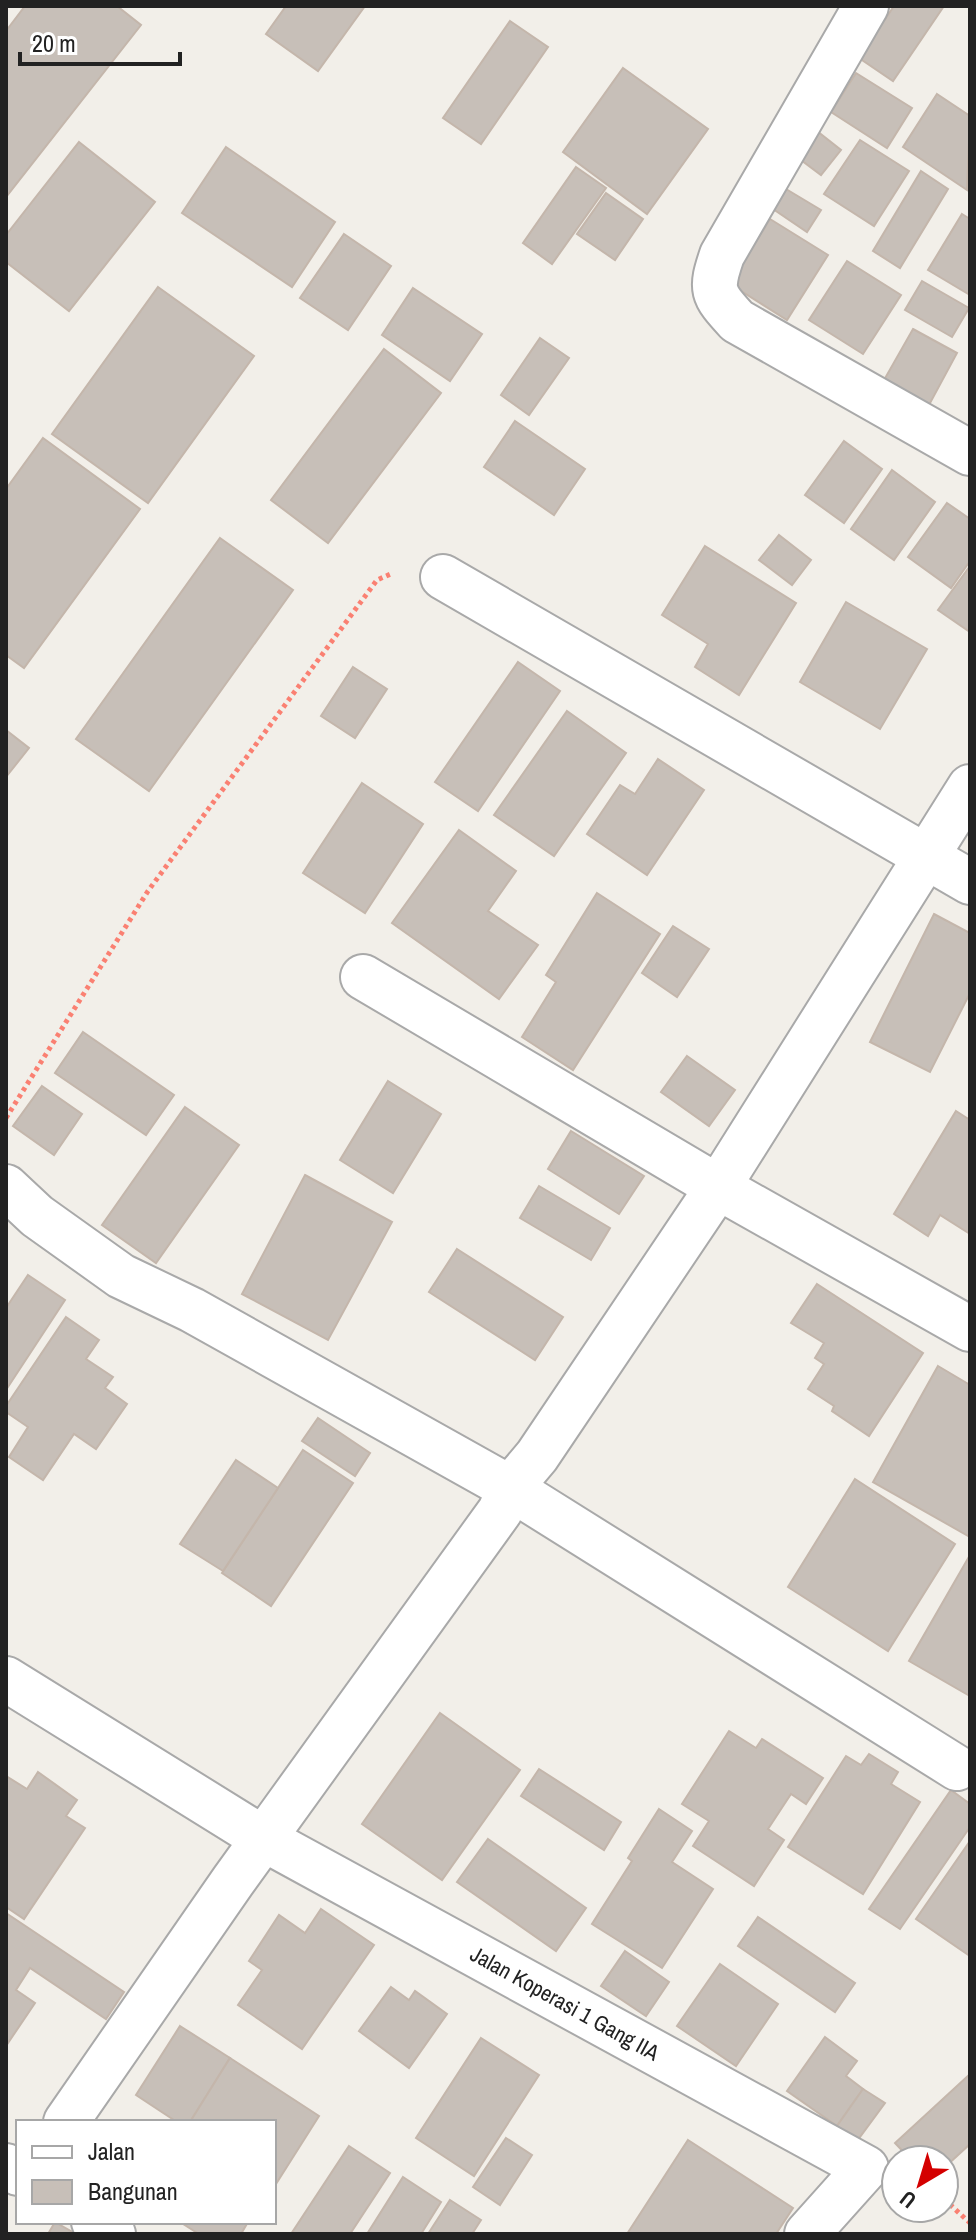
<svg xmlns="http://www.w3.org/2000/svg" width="976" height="2240" viewBox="0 0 976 2240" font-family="'Archivo Narrow',sans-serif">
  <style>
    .building { fill: #c7bfb8; stroke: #c4b6ab; stroke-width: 2 }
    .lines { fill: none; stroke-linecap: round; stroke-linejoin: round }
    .street-casing { stroke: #a9a9a9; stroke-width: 48 }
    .path { stroke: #fa8072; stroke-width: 5; stroke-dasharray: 4 4; stroke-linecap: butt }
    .street { stroke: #fff; stroke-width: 44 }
    .labels { text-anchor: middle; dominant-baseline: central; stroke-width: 6; stroke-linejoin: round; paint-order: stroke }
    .street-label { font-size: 22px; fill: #222; stroke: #fff }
  </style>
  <rect width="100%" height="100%" fill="#f2efe9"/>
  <!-- building -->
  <g class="building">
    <path d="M25,6h92l24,19 -135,172v-166z"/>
    <path d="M286,6h79l-47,65 -52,-37z"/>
    <path d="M894,6h50l-51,75 -34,-23z"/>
    <path d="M510,21l38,26 -67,97 -38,-26z"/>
    <path d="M623,68l85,61 -61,85 -84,-62z"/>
    <path d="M856,73l56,35 -25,40 -56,-36z"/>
    <path d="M937,94l33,22 -3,74 -64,-43z"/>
    <path d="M817,131l24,19 -20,25 -24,-18z"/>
    <path d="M860,140l49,31 -35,55 -50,-32z"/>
    <path d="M79,142l76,60 -86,109 -63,-49v-27z"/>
    <path d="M226,147l109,75 -43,65 -110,-74z"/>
    <path d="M576,167l30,21 -54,76 -29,-21z"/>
    <path d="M921,171l27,18 -48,79 -27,-17z"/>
    <path d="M786,189l35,21 -14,22 -34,-23z"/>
    <path d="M606,193l37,26 -28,41 -38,-26z"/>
    <path d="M962,214l8,5v76l-42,-25z"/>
    <path d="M770,219l58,36 -41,65 -57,-36z"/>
    <path d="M344,234l47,32 -43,64 -48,-32z"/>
    <path d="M847,261l54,34 -38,59 -54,-34z"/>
    <path d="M922,281l47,27 -17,29 -47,-27z"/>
    <path d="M158,287l96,69 -106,147 -96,-69z"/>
    <path d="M413,288l69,46 -32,47 -68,-46z"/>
    <path d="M913,329l44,24 -28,52 -45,-25z"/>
    <path d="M540,338l29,20 -40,57 -28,-20z"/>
    <path d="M384,349l57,44 -113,150 -57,-43z"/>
    <path d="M515,421l70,48 -31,46 -70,-48z"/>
    <path d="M43,438l97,71 -116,159 -18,-13v-166z"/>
    <path d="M844,441l38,28 -38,54 -39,-28z"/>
    <path d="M892,470l43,32 -41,58 -43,-31z"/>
    <path d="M947,503l23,16v42l-19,27 -43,-31z"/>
    <path d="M779,535l32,25 -19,25 -33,-25z"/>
    <path d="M220,538l73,52 -144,201 -73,-52z"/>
    <path d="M705,546l91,57 -57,92 -44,-28 13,-23 -46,-29z"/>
    <path d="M970,566v66l-32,-22z"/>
    <path d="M846,602l81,47 -47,80 -80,-47z"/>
    <path d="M518,662l42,29 -82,120 -43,-29z"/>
    <path d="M353,667l34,22 -32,49 -34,-22z"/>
    <path d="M567,711l59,42 -72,103 -60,-41z"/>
    <path d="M6,730l23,18 -23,29z"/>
    <path d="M658,759l46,31 -57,85 -60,-41 33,-49 15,9z"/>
    <path d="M362,783l61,41 -58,89 -62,-40z"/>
    <path d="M459,830l57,41 -28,40 50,34 -39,54 -107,-76z"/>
    <path d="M597,893l63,41 -87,136 -51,-33 34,-55 -10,-7z"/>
    <path d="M934,914l36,19v60l-40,79 -60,-30z"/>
    <path d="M673,926l36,23 -32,48 -35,-24z"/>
    <path d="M83,1032l91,63 -28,40 -91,-62z"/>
    <path d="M687,1056l48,34 -26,36 -48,-34z"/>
    <path d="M388,1081l53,33 -48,79 -53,-33z"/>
    <path d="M42,1086l40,28 -28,41 -41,-29z"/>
    <path d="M185,1107l54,38 -83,118 -54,-38z"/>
    <path d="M956,1111l14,9v114l-30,-19 -12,21 -34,-22z"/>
    <path d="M571,1131l73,45 -25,38 -71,-45z"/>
    <path d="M305,1175l87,47 -64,118 -86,-46z"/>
    <path d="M539,1186l71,42 -19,32 -71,-42z"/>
    <path d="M457,1249l106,68 -28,43 -106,-68z"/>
    <path d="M28,1275l37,25 -59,90v-82z"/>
    <path d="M817,1284l106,69 -54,83 -37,-25 2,-5 -26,-17 16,-25 -9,-6 9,-15 -33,-20z"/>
    <path d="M66,1317l33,23 -13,19 27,18 -8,11 22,16 -31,45 -22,-15 -31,46 -34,-23 19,-30 -22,-15v-6z"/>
    <path d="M938,1366l32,19v152l-97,-55z"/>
    <path d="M318,1418l52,35 -15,23 -53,-35z"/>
    <path d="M303,1450l50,33 -82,123 -49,-33z"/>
    <path d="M236,1460l42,28 -55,83 -43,-27z"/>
    <path d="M855,1479l100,65 -67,107 -100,-64z"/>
    <path d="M970,1555v141l-61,-35z"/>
    <path d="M440,1713l80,57 -78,110 -80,-56z"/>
    <path d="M729,1731l27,17 6,-9 61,39 -17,26 -15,-10 -23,35 16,11 -30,46 -61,-40 16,-25 -27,-17z"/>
    <path d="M869,1754l29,18 -7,12 29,18 -57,92 -75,-47 58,-91 15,9z"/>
    <path d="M539,1769l82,53 -17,28 -83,-54z"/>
    <path d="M38,1772l39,28 -11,16 19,12 -61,91 -18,-12v-131l21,13z"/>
    <path d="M951,1790l19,14v23l-70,102 -31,-20z"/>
    <path d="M659,1809l33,22 -20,31 41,27 -51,79 -70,-44 40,-63 -4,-3z"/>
    <path d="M488,1839l98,69 -30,43 -99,-69z"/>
    <path d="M970,1841v115l-54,-37z"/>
    <path d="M321,1909l53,36 -72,104 -64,-44 24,-35 -13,-9 30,-46 26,18z"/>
    <path d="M6,1913l118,79 -18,27 -76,-51 -14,22 19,13 -29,43z"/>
    <path d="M758,1917l97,66 -20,29 -97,-66z"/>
    <path d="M625,1951l44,31 -23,34 -45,-30z"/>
    <path d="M720,1964l58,40 -42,62 -59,-40z"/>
    <path d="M391,1987l18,13 6,-9 32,23 -38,54 -50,-37z"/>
    <path d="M180,2026l50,32 -40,64h-13l-41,-27z"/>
    <path d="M825,2037l32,24 -11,15 17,13 -26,37 -50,-35z"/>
    <path d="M481,2038l58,37 -65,101 -58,-38z"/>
    <path d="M230,2058l89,58 -43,68 -2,-62h-84z"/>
    <path d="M970,2074v70l-26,24v-8h-33l-16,-17z"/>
    <path d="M863,2089l22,14 -28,38 -20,-15z"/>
    <path d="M506,2138l26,17 -32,50 -27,-18z"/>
    <path d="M688,2140l105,68 -17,26h-149z"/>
    <path d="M349,2146l41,27 -40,61h-59z"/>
    <path d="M403,2177l38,25 -20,32h-54z"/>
    <path d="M450,2200l31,20 -9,14h-44z"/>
    <path d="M55,2222l21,12h-28z"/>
    <path d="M180,2222h68l-7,12h-42z"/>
  </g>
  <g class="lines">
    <defs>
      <g id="street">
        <path d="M866,6l-144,249c-12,35 -10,39 15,66l233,132"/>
        <path d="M443,577l527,305"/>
        <path d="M363,977l355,210 252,142"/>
        <path d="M6,1187l31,29 84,60 71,34 318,178 447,280"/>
        <path d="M6,1679l258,160 602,329 -59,66"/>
        <path d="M66,2122l167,-241 267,-370 10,-23 27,-32 181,-269 252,-400"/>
        <path d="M6,2166l12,7"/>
        <path d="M94,2222l19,12"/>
      </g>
    </defs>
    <!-- street casing -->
    <use href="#street" class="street-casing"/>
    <!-- path -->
    <g class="path">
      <path d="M6,1118l142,-227 229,-311 16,-7"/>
      <path d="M944,2199l26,24"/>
    </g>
    <!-- street -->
    <use href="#street" class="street"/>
  </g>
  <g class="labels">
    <!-- street labels -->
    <g class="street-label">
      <text transform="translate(565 2003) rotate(29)">Jalan Koperasi 1 Gang IIA</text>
    </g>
  </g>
  <!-- border -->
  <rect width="976" height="2240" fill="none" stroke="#222222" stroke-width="16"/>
  <!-- legend -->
  <rect x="16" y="2120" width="260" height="104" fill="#ffffff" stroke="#a7a7a7" stroke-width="2"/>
  <rect x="32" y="2146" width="40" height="12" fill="#ffffff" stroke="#a7a7a7" stroke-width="2"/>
  <text x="88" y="2160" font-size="24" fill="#222222">Jalan</text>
  <rect x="32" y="2180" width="40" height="24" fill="#c7bfb8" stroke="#a7a7a7" stroke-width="2"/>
  <text x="88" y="2200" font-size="24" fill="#222222">Bangunan</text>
  <!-- north arrow -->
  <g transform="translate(920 2184) rotate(218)"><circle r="38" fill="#ffffff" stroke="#a7a7a7" stroke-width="2"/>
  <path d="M0-6L14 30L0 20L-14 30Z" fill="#d40000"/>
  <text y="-12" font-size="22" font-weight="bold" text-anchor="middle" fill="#222222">U</text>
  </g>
  <!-- scale -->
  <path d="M20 52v12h160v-12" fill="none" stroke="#222222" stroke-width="4"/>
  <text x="32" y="52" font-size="24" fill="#222222" stroke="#ffffff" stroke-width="6" paint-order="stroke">20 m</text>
</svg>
